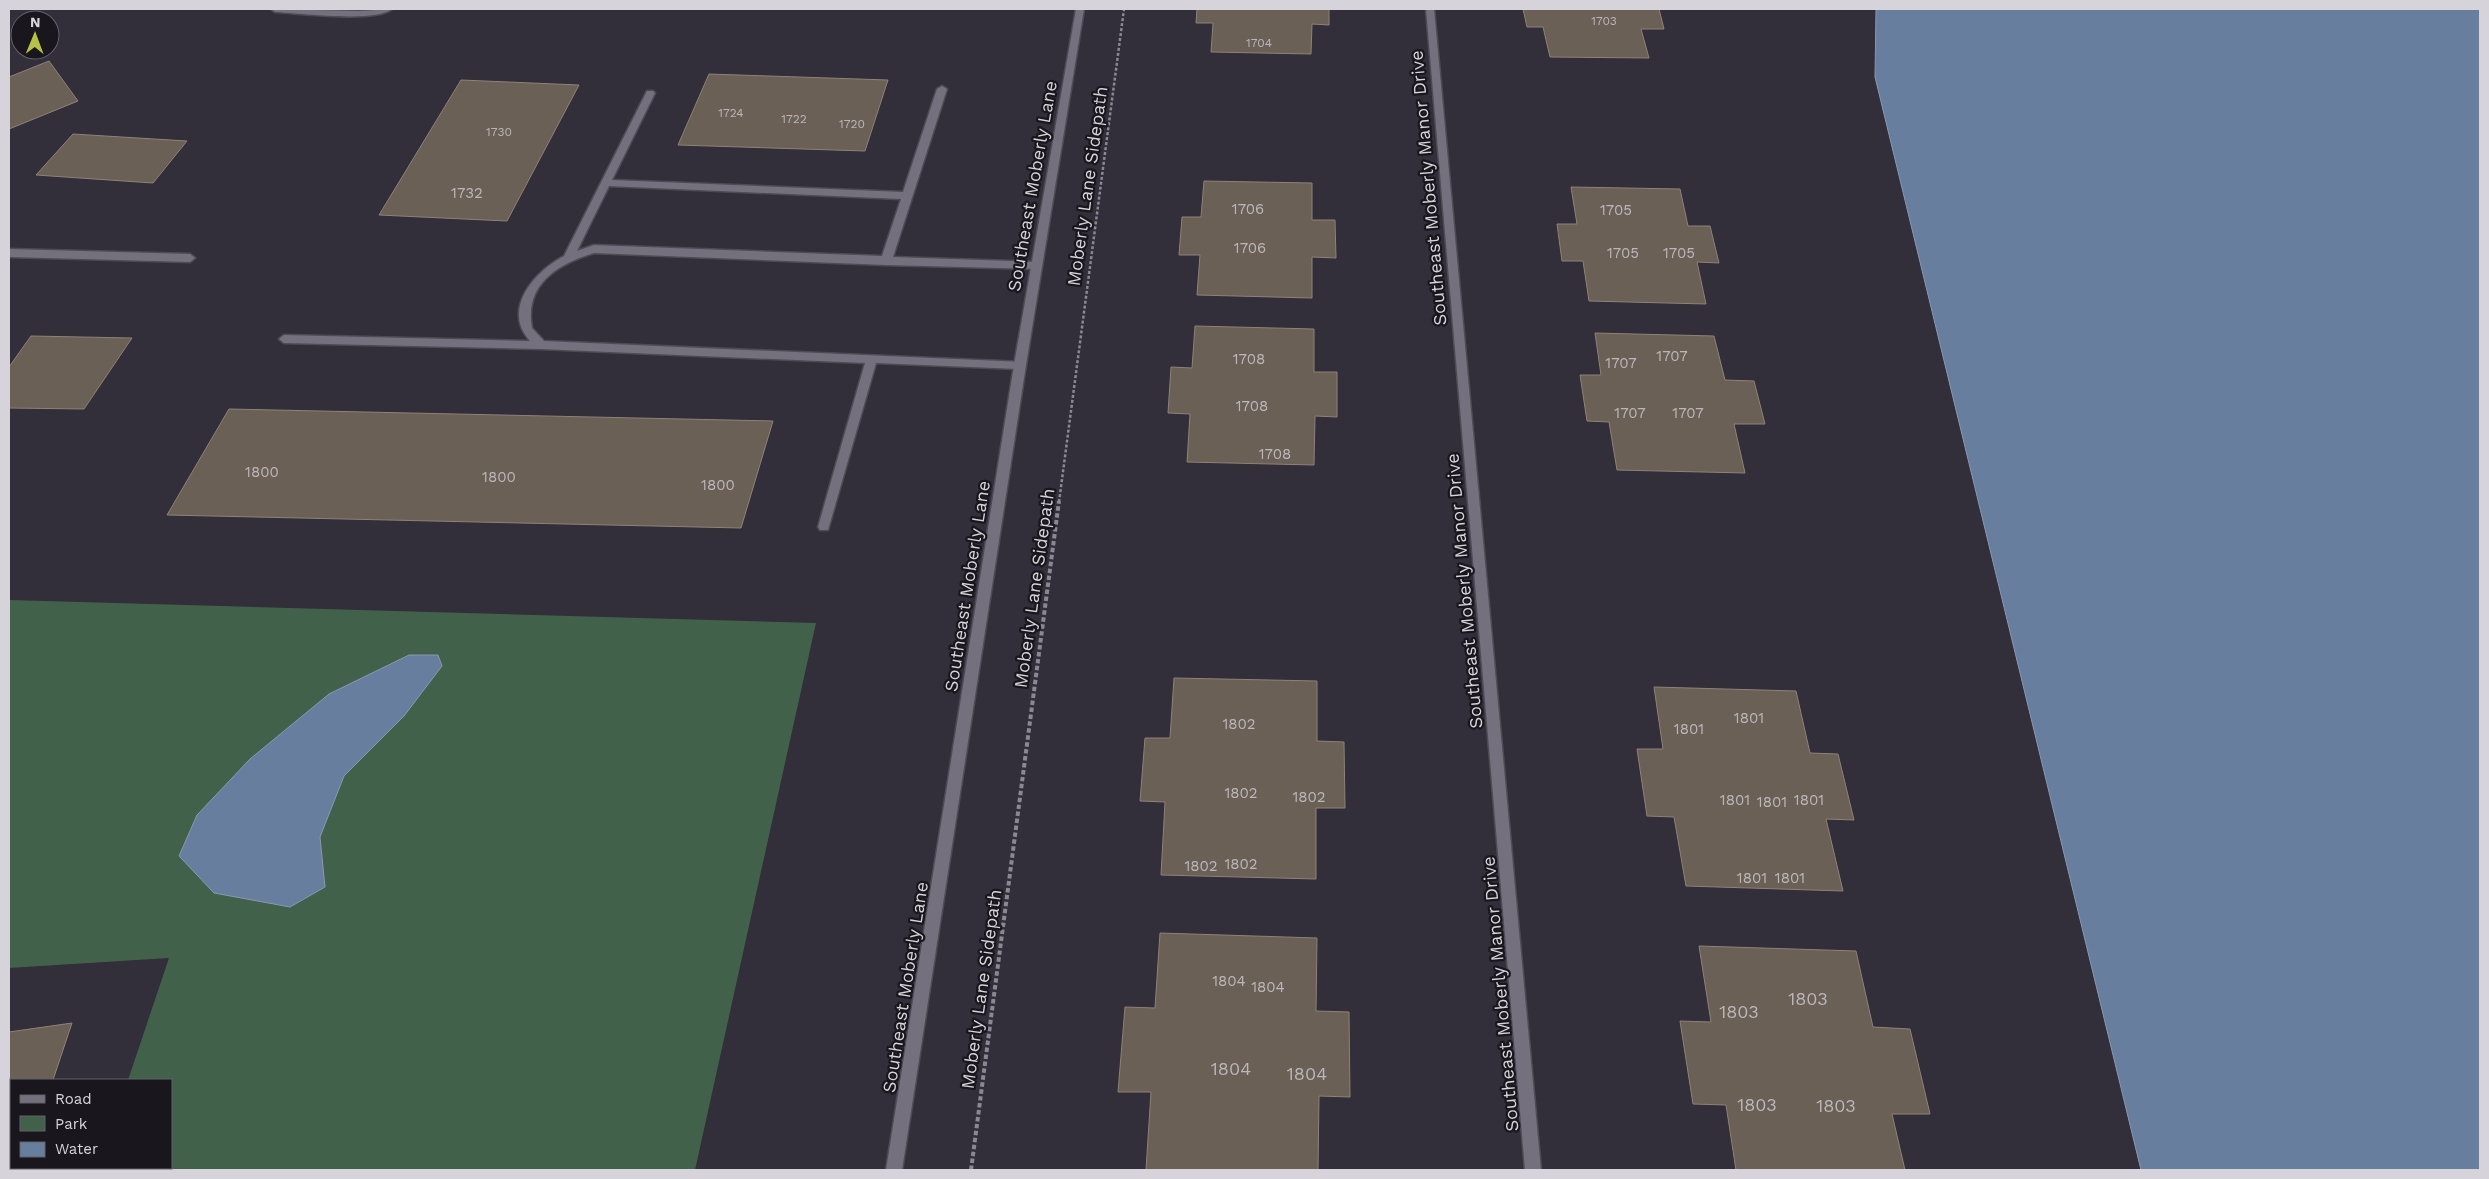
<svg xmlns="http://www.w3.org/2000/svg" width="2489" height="1179" viewBox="0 0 2489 1179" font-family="'Work Sans',sans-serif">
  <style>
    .green { fill: #42614b }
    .water { fill: #687e9f; stroke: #8998b1 }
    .building { fill: #6b6055; stroke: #8f8278 }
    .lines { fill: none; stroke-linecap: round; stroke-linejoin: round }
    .lane-casing { stroke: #4f4b55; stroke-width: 3 }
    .street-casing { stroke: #4f4b55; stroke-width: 3 }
    .secondary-casing { stroke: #4f4b55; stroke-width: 3 }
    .path-far1 { stroke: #8c8892; stroke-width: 2.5; stroke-dasharray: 3 2; stroke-linecap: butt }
    .path { stroke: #8c8892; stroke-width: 4; stroke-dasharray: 4.5 2.5; stroke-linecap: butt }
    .lane { fill: #74707e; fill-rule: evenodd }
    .street { fill: #74707e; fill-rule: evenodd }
    .secondary { fill: #74707e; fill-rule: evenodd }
    .labels { text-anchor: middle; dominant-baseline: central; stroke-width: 4.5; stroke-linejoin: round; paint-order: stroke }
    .far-number-label { font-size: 12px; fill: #bbb6ba }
    .number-label { font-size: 15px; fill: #bbb6ba }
    .street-label { font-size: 18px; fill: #d6d3db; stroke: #19171d }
    .near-number-label { font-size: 18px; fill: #bbb6ba }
  </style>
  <rect width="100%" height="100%" fill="#322e3a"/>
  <!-- green -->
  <path class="green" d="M9,600l807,23 -121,547h-598l1,-2h73v-88h-43l41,-122 -160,10z"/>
  <!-- water -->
  <g class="water">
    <path d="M1876,9h604v1161h-339l-266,-1093z"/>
    <path d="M409,655h29l4,11 -38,50 -60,60 -24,61 5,50 -35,20 -76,-14 -35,-37 18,-41 53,-56 79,-65z"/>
  </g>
  <!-- building -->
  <g class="building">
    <path d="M1197,9h132v16l-17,-1 -1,30 -100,-2 2,-29h-17z"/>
    <path d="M1523,9h136l5,20h-23l8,29 -99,-1 -7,-30h-16z"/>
    <path d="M49,61l29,40 -69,28v-52z"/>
    <path d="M709,74l179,6 -23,71 -187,-6z"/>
    <path d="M461,80l118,5 -72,136 -128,-6z"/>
    <path d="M73,134l114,7 -34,42 -117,-8z"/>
    <path d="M1204,181l108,2v37h23l1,38 -24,-1v41l-115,-3 3,-40h-21l3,-38h19z"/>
    <path d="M1571,187l109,2 8,37h22l9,37 -22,-1 9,42 -117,-3 -6,-40h-21l-5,-37h20z"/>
    <path d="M1195,326l119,3v43h23v45l-22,-1 -1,49 -127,-3 3,-48 -22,-1 3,-46 21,1z"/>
    <path d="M1595,333l119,3 11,44 29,1 11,43h-31l11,49 -128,-3 -8,-48 -22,-1 -7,-46h21z"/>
    <path d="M31,336l101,2 -48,71 -75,-1v-41z"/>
    <path d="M229,409l544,12 -32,107 -574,-13z"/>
    <path d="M1174,678l143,3v60l27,1 1,66h-29v71l-155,-4 4,-73 -25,-1 5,-63h25z"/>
    <path d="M1654,687l142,4 14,62 28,1 16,66 -28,-1 17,72 -157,-5 -12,-69 -27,-1 -10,-67h26z"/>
    <path d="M1160,933l157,5 -1,73 33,1 1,85 -31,-1 -1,74h-172l5,-78h-33l7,-85 30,1z"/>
    <path d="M1699,946l157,5 17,76 37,2 20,85h-38l13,56h-169l-10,-65 -33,-1 -13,-83 31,1z"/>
    <path d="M72,1023l-19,57h-42v88h13l-1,2h-14v-138z"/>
  </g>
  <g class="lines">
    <defs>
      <g id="lane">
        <path d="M271,9l88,2 33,-2c-17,14 -93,4 -117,3z"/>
        <path d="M1426,9h8l107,1161h-16z"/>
        <path d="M942,86l5,3 -54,168 143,5 4,1v6l-154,-4 -292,-12c-36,11 -70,31 -62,75l12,13 480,21 2,3 -6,4 -144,-6 -48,167h-8l-2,-3 47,-164 -324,-14 -257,-6 -5,-4 5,-4 246,6c-29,-32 5,-70 34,-85l83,-165h6l2,2 -43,87 291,12 34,-103zM609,186l292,13 -19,57 -288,-11 -17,6z"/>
      </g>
      <path id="street" d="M9,249l181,5 5,4 -5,4 -181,-5z"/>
      <path id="secondary" d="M1076,9h8l-58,356 -124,805h-16l128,-805z"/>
    </defs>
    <!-- lane casing -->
    <use href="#lane" class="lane-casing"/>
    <!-- street casing -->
    <use href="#street" class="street-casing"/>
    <!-- secondary casing -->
    <use href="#secondary" class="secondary-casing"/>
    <!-- path-far1 -->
    <path class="path-far1" d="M1059,502l65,-493"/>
    <!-- path -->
    <path class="path" d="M971,1170l88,-669"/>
    <!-- lane -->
    <use href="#lane" class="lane"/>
    <!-- street -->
    <use href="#street" class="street"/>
    <!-- secondary -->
    <use href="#secondary" class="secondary"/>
  </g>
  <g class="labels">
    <!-- far-number labels -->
    <g class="far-number-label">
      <text x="1604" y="21">1703</text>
      <text x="1259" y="43">1704</text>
      <text x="731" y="113">1724</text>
      <text x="794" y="119">1722</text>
      <text x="852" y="124">1720</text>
      <text x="499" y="132">1730</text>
    </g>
    <!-- number labels -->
    <g class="number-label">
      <text x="467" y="193">1732</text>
      <text x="1248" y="209">1706</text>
      <text x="1616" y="210">1705</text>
      <text x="1250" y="248">1706</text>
      <text x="1623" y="253">1705</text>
      <text x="1679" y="253">1705</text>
      <text x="1672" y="356">1707</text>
      <text x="1249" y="359">1708</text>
      <text x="1621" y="363">1707</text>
      <text x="1252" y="406">1708</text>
      <text x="1630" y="413">1707</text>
      <text x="1688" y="413">1707</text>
      <text x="1275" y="454">1708</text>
      <text x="262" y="472">1800</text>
      <text x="499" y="477">1800</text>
      <text x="718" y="485">1800</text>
      <text x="1749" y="718">1801</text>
      <text x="1239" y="724">1802</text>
      <text x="1689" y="729">1801</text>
      <text x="1241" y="793">1802</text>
      <text x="1309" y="797">1802</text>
      <text x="1735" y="800">1801</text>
      <text x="1809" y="800">1801</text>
      <text x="1772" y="802">1801</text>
      <text x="1241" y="864">1802</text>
      <text x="1201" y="866">1802</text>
      <text x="1752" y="878">1801</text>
      <text x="1790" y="878">1801</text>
      <text x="1229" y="981">1804</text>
      <text x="1268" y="987">1804</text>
    </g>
    <!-- street labels -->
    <g class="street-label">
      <text transform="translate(1032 186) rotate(-80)">Southeast Moberly Lane</text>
      <text transform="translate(1087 186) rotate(-82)">Moberly Lane Sidepath</text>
      <text transform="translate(1428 188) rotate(-95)">Southeast Moberly Manor Drive</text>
      <text transform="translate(967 586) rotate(-81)">Southeast Moberly Lane</text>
      <text transform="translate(1034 588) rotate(-82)">Moberly Lane Sidepath</text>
      <text transform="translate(1464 591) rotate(-95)">Southeast Moberly Manor Drive</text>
      <text transform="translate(905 987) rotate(-81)">Southeast Moberly Lane</text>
      <text transform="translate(981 989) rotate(-82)">Moberly Lane Sidepath</text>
      <text transform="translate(1500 994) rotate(-95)">Southeast Moberly Manor Drive</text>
    </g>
    <!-- near-number labels -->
    <g class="near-number-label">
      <text x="1808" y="998">1803</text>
      <text x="1739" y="1011">1803</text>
      <text x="1231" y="1068">1804</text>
      <text x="1307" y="1073">1804</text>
      <text x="1757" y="1104">1803</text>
      <text x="1836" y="1105">1803</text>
    </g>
  </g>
  <!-- border -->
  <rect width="2489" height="1179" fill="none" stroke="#d6d3db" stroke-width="20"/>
  <!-- legend -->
  <rect x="10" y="1079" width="162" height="90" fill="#19171d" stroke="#656269"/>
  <rect x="20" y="1095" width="25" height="8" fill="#74707e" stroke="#656269"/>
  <text x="55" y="1104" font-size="15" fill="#d6d3db">Road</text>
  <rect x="20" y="1116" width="25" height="15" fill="#42614b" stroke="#656269"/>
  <text x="55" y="1129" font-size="15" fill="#d6d3db">Park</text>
  <rect x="20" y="1142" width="25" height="15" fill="#687e9f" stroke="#656269"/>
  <text x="55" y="1154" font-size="15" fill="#d6d3db">Water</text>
  <!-- north arrow -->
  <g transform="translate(35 35) rotate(1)"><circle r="24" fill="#19171d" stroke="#656269"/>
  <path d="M0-4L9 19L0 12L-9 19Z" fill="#b8c147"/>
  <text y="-8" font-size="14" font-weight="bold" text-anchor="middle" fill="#d6d3db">N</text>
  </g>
</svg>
